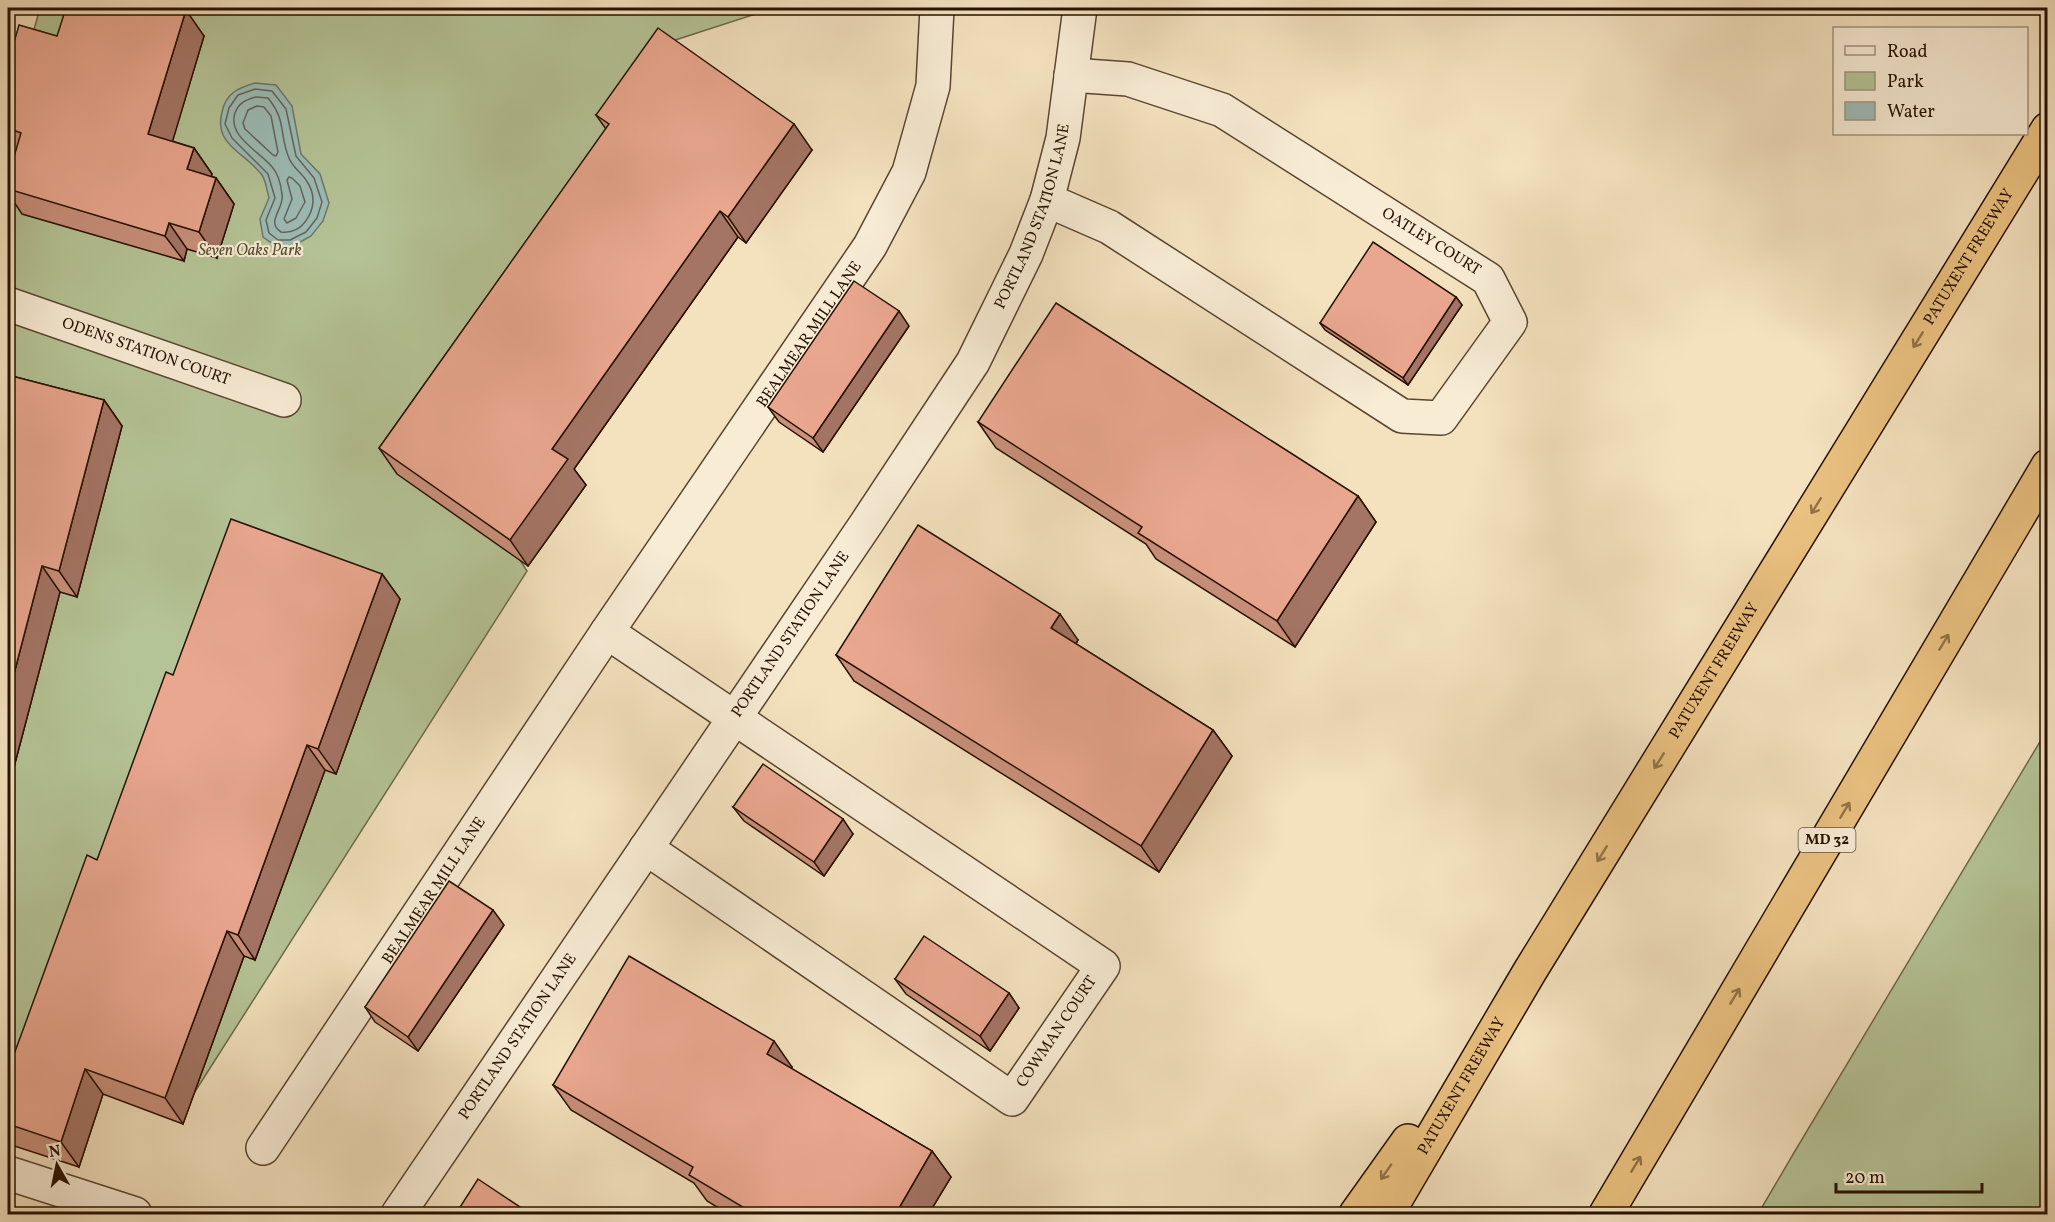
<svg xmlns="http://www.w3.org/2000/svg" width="2055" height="1222" viewBox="0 0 2055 1222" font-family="Vollkorn,serif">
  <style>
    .green { fill: #b5c497; stroke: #6e6a4c; stroke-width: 1.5 }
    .water { fill: #9dbdb8; stroke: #6d786e; stroke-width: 1.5 }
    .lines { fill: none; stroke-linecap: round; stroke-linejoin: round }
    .shore { stroke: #62675c; stroke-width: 1.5 }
    .minor-casing { stroke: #5a4530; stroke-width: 36 }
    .highway-casing { stroke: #261100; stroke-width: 36 }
    .minor { stroke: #f8ecd5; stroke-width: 33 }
    .highway { stroke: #eac180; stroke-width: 33 }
    .wall { fill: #c9907c; stroke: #261100; stroke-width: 1.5 }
    .shaded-wall { fill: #a47565; stroke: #261100; stroke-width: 1.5 }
    .building { fill: #eaa790; stroke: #261100; stroke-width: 1.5 }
    .oneway { stroke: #927246 }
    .labels { text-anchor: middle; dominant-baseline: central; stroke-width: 4.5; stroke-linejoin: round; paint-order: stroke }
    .shield { fill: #f8ecd5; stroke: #655340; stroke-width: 1.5 }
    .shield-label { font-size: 15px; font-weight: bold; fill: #261100 }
    .street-label { font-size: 16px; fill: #261100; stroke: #f8ecd5 }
    .park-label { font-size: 16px; font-style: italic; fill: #585035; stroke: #f8ecd5 }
  </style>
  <rect width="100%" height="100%" fill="#f4e2bf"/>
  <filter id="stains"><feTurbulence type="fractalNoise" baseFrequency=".00333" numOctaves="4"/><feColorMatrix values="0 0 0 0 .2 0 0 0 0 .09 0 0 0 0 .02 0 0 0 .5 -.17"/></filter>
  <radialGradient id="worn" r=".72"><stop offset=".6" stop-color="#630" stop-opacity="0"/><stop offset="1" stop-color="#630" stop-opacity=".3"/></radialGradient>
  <!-- green -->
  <g class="green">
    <path d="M40,8h734l-114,37 -230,376 97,150 -345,541 -174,-61v-928z"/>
    <path d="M2047,730v484h-289l37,-63z"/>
  </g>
  <!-- water -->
  <path class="water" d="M255,83l21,2 16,21 9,48 19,20 9,29 -6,18 -12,15 -18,10h-17l-13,-9 -3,-18 9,-21c-2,-7 -3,-17 -7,-23 -16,-22 -49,-30 -40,-63 4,-19 16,-24 33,-29z"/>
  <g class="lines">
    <!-- shore -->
    <g class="shore">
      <path d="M255,89l17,2 14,18 10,47 18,22 8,24 -5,16 -11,14 -16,8h-12l-9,-7 -3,-13 9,-22 -7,-24 -36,-36 -7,-14 4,-16 9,-13z"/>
      <path d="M256,97l12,1c19,23 11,37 21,60 3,9 12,14 17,22 10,14 9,29 -1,42 -6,8 -15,11 -24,10 -16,-10 4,-24 1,-38 -1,-8 -4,-20 -9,-26 -12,-16 -46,-31 -38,-55 4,-11 11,-13 21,-16z"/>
      <path d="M257,106l7,1 7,9 7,36 -2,4 -3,-1 -28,-26 -2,-6 5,-13z"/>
      <path d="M289,177l3,1 8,8 5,16 -9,16 -9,5 -3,-4 8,-20 -5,-19z"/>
    </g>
    <defs>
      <g id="minor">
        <path d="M1047,200l62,27 293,189 39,2 69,-96 -22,-43 -266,-169 -94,-31 -57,-4"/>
        <path id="s1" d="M8,304l276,96"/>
        <path d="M607,632l496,334 -91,133 -366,-251"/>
        <path id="s2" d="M263,1148l344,-516 263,-386 39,-74 24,-86 4,-78"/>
        <path d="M8,1173l127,41"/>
        <path id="s3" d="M398,1214l468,-690 107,-162 53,-108 21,-54 16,-62 17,-130"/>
      </g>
      <g id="highway">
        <path d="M1356,1214l52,-73"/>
        <path id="s4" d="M1387,1214l143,-243 518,-842"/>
        <path d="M1606,1214l442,-748"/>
      </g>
    </defs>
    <!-- minor casing -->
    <use href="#minor" class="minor-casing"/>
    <!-- highway casing -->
    <use href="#highway" class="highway-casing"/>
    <!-- minor -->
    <use href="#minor" class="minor"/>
    <!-- highway -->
    <use href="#highway" class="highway"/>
  </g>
  <!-- wall -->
  <g class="wall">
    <path d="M57,36h147l-32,105 22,7 18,26 -1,2 5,2 18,26 -17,54 -30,-9 -3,12 -162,-47 -14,-21v-16l7,-26 -7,-2v-86z"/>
    <path d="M596,115l216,35 -66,93 -8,-6 -164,232 12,16 -58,81 -131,-92 -18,-26 227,-319z"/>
    <path d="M1456,297l6,8 -54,80 -83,-55 -5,-7z"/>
    <path d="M909,326l-86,126 -44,-30 -11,-15z"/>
    <path d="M8,375l96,25 18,26 -45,171 -17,-5 -52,198z"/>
    <path d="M978,422l380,74 18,26 -81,125 -139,-88 -10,-15 -150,-96z"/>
    <path d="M382,574l18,25 -64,175 -11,-4 -70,190 -11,-4 -61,168 -80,-30 -24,73 -71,-23v-76h1l88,-208 76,-185z"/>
    <path d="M1078,640l-2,4 137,86 19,26 -73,116 -305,-191 -18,-26z"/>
    <path d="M733,807l120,27 -29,42 -80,-55z"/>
    <path d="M504,925l-86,126 -43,-29 -10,-15z"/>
    <path d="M895,979l114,14 10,15 -29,43 -84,-57z"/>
    <path d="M792,1067l-1,2 141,82 19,26 -23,38h-198l-23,-14 -13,-18 -123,-73 -18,-25z"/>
  </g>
  <!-- shaded-wall -->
  <g class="shaded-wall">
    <path d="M186,10l18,26 -37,124 -19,-26z"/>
    <path d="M794,124l18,26 -66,93 -18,-26z"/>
    <path d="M194,148l18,26 -6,21 -19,-26z"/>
    <path d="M216,178l18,26 -17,54 -18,-26z"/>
    <path d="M720,211l18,26 -164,232 12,16 -58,81 -18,-26 42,-91z"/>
    <path d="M169,223l18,26 -3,12 -19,-25z"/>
    <path d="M1456,297l6,8 -54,80 -5,-7z"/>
    <path d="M899,311l10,15 -86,126 -10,-14z"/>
    <path d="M104,400l18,26 -45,171 -18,-26z"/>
    <path d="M1358,496l18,26 -81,125 -18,-26z"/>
    <path d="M42,566l18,26 -52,198v-93z"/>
    <path d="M382,574l18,25 -64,175 -18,-25z"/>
    <path d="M1060,614l18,26 -9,14 -18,-26z"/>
    <path d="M1213,730l19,26 -73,116 -18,-26z"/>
    <path d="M307,745l18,25 -70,190 -17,-25z"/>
    <path d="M843,819l10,15 -29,42 -10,-14z"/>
    <path d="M493,910l11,15 -86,126 -10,-14z"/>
    <path d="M227,931l17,25 -61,168 -18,-26z"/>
    <path d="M1009,993l10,15 -29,43 -10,-15z"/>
    <path d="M774,1041l18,26 -7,13 -18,-26z"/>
    <path d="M85,1069l18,25 -24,73 -18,-25z"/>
    <path d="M932,1151l19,26 -23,38h-33z"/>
  </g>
  <!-- building -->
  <g class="building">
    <path d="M66,8h112l8,2 -38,124 46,14 -7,21 29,9 -17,54 -30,-9 -4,13 -157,-47v-12l13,-44 -13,-5v-65l11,-38 38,11z"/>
    <path d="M658,28l136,96 -66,93 -8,-6 -168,238 16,10 -58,81 -131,-92 230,-324 -13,-9z"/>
    <path d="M1373,242l83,55 -53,81 -83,-55z"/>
    <path d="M854,281l45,30 -86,127 -45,-31z"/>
    <path d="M1056,303l302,193 -81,125 -139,-88 4,-6 -164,-105z"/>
    <path d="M8,375l96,25 -45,171 -17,-5 -34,131z"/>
    <path d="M231,519l151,55 -64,175 -11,-4 -69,190 -11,-4 -62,167 -80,-29 -24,73 -53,-18v-56h1l78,-213 10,5 69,-188 7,3z"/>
    <path d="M918,525l142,89 -9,14 162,102 -72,116 -305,-191z"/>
    <path d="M763,764l80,55 -29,43 -81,-55z"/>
    <path d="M449,881l44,29 -85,127 -43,-30z"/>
    <path d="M924,936l85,57 -29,43 -85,-57z"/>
    <path d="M629,956l145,85 -7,13 165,97 -37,64h-139l-67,-40 4,-8 -140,-82z"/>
    <path d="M478,1179l54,36h-77z"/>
  </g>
  <!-- one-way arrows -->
  <defs><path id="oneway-shaft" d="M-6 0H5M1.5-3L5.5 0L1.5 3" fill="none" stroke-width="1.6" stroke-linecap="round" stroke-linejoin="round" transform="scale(1.5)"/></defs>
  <g class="oneway">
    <use href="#oneway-shaft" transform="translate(1918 340) rotate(122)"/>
    <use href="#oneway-shaft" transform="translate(1816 506) rotate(122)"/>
    <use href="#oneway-shaft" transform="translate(1944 642) rotate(-59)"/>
    <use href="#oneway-shaft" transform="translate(1659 761) rotate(122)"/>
    <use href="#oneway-shaft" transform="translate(1845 810) rotate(-59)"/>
    <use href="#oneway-shaft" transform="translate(1602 854) rotate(122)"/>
    <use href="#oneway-shaft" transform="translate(1735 996) rotate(-59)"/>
    <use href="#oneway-shaft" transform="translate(1636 1164) rotate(-59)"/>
    <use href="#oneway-shaft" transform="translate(1386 1172) rotate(125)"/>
  </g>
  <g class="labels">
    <!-- shield labels -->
    <rect class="shield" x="1798.5" y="828" width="57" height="24" rx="4.5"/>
    <g class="shield-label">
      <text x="1827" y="840">MD 32</text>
    </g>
    <!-- street labels -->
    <g class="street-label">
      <text stroke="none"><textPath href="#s3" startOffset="1186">PORTLAND STATION LANE</textPath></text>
      <text transform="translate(1431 242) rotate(32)">OATLEY COURT</text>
      <text stroke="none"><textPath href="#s4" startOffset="1120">PATUXENT FREEWAY</textPath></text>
      <text stroke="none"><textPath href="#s2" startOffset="980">BEALMEAR MILL LANE</textPath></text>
      <text stroke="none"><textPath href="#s1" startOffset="146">ODENS STATION COURT</textPath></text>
      <text stroke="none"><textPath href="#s3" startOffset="700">PORTLAND STATION LANE</textPath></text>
      <text stroke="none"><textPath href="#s4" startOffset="634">PATUXENT FREEWAY</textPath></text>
      <text stroke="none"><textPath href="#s2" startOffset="309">BEALMEAR MILL LANE</textPath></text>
      <text transform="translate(1057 1032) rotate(-56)">COWMAN COURT</text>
      <text stroke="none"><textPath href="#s3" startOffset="214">PORTLAND STATION LANE</textPath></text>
      <text stroke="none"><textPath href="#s4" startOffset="148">PATUXENT FREEWAY</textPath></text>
    </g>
    <!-- park labels -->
    <g class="park-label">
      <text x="250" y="251">Seven Oaks Park</text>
    </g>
  </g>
  <!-- margin -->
  <rect width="2055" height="1222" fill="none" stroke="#f4e2bf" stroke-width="30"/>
  <rect x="9" y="9" width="2037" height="1204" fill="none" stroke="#261100" stroke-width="3"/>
  <rect x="15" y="15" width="2025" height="1192" fill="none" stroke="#261100" stroke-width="1.5"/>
  <!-- legend -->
  <rect x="1833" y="27" width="195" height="108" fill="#f8ecd5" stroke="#a49480" stroke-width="1.5"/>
  <rect x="1845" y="46" width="30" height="9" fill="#f8ecd5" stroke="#a49480" stroke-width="1.5"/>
  <text x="1887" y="57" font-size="18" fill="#261100">Road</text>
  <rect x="1845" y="72" width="30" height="18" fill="#b5c497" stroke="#a49480" stroke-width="1.5"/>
  <text x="1887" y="87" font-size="18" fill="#261100">Park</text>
  <rect x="1845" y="102" width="30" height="18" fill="#9dbdb8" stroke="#a49480" stroke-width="1.5"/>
  <text x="1887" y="117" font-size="18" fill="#261100">Water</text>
  <!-- north arrow -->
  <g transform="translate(57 1165) rotate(351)" stroke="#f8ecd5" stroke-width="4.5" paint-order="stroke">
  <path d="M0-4.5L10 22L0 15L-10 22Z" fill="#261100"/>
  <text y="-9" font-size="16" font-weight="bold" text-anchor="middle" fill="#261100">N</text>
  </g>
  <!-- scale -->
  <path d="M1836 1183v9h146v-9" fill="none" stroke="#261100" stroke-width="3"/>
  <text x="1845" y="1183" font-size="18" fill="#261100" stroke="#f8ecd5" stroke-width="4.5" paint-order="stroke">20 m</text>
  <rect width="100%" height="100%" filter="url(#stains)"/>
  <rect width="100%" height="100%" fill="url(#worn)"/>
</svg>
